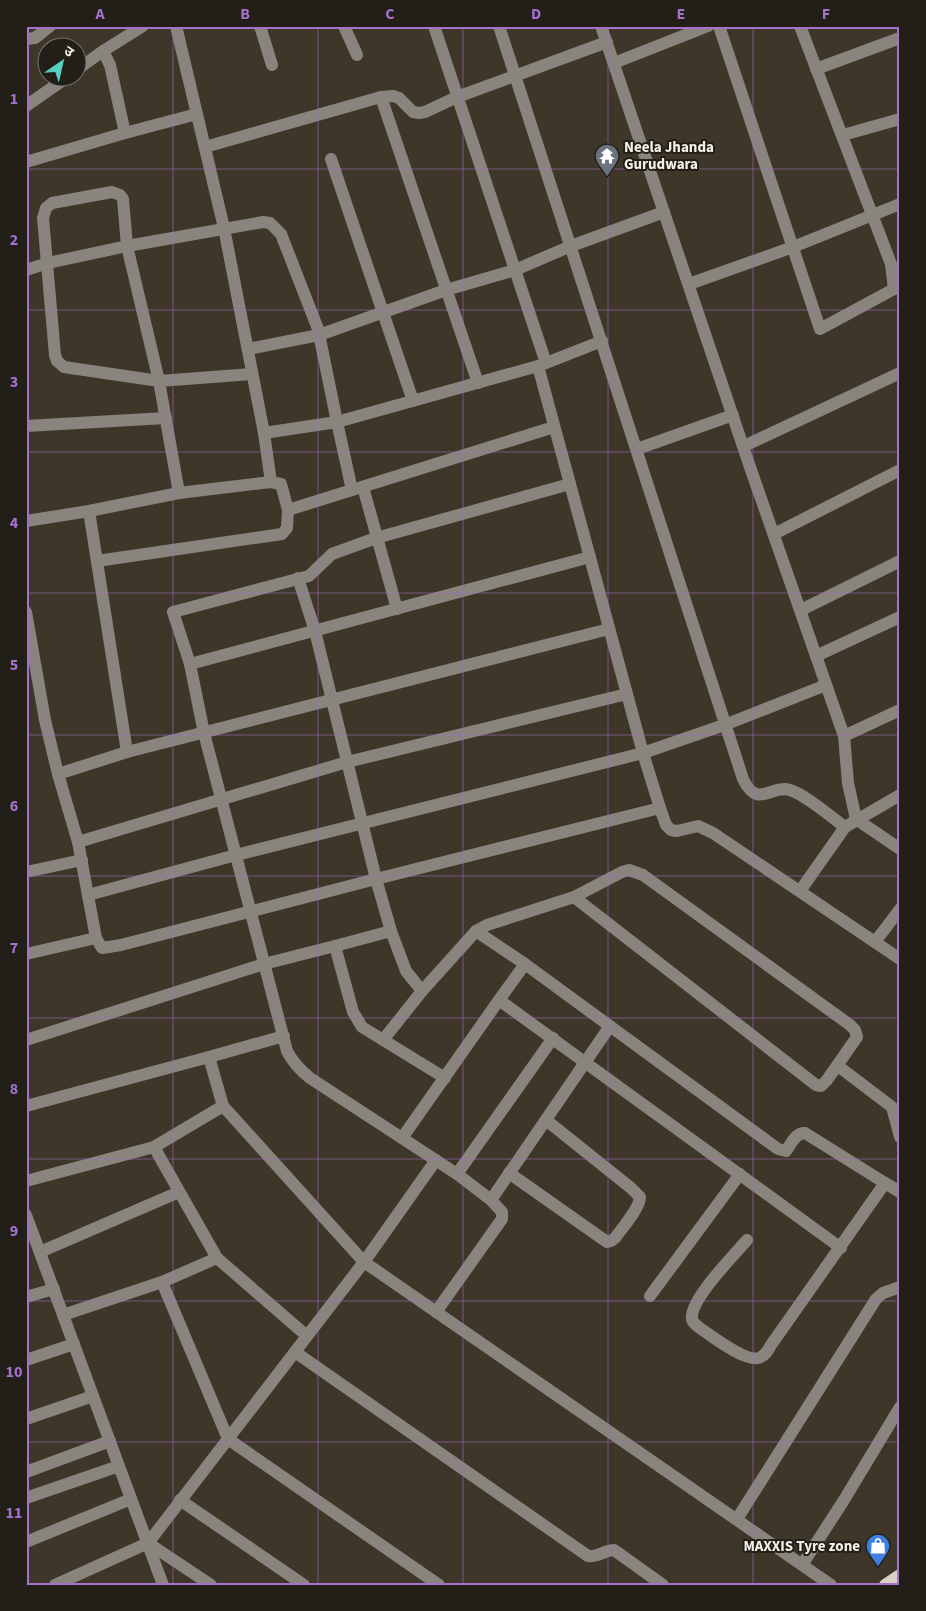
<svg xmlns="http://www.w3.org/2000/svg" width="926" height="1611" viewBox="0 0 926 1611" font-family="'Source Sans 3','Noto Sans Devanagari',sans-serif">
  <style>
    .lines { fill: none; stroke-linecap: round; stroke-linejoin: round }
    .minor { stroke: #89857e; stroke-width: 12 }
    .major { stroke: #dad2c4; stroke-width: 12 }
    .grid { fill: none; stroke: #a571cd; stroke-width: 1; stroke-opacity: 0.55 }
    .labels { text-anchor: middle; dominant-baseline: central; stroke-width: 4; stroke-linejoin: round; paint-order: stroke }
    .poi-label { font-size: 15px; font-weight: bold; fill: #f4f0e7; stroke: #221f18; text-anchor: start }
    .neatline { fill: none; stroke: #a571cd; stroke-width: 2 }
    .grid-label { font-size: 16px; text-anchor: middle; font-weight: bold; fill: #a571cd }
  </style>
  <rect width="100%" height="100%" fill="#3e3729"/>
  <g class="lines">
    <!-- minor -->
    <g class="minor">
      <path d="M260,26l12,39"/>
      <path d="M344,26l13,29"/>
      <path d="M434,26l112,337 -8,3"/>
      <path d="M499,26l244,753c15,31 28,5 47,11 16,5 40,26 55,37"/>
      <path d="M601,26l149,441 94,269 4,47 8,36 44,30"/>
      <path d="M719,26l101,303 74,-40 6,-1"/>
      <path d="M800,26l91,238 3,25"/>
      <path d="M26,39l9,-1 15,-12"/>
      <path d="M103,51l7,14 15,68 72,-19"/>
      <path d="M614,63l94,-37"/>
      <path d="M78,69l25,-18 40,-25"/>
      <path d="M816,69l84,-31"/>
      <path d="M381,97l97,286"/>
      <path d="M26,106l40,-28"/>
      <path d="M843,135l57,-16"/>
      <path d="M205,147l176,-50 12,-1 6,2 14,14 6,1 6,-1 32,-15 150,-55"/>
      <path d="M331,159l82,242"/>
      <path d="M26,162l99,-29"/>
      <path d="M26,270l22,-7 79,-17 136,-24 7,1 11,11 37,95 19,93 201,-56 105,387 17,55 -284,71 -255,66 -19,3 -6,-10 -70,16"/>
      <path d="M689,284l104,-37 107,-43"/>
      <path d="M248,349l71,-14 127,-45 69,-20 56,-24 93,-34"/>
      <path d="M546,363l56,-22"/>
      <path d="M26,426l140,-8"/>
      <path d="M264,433l73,-11 15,68"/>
      <path d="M744,446l156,-73"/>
      <path d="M637,449l96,-34"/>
      <path d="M271,482l10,2 7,26 266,-83"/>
      <path d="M363,487l34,122"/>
      <path d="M179,493l-20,-112 -32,-135 -4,-47 -3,-4 -8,-3 -60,11 -6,5 -3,10 12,137 2,6 7,6 95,14 93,-7"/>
      <path d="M89,511l38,241"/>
      <path d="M26,521l63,-10 90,-18 92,-11 -7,-49 -40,-205 -48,-202"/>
      <path d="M774,534l126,-64"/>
      <path d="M97,561l185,-27 5,-6 1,-18"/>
      <path d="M298,578l17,53 61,248 15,52 15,40 16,20 -39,49"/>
      <path d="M801,610l99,-49"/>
      <path d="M26,612l19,108 13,54 20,68 18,96"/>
      <path d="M816,656l84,-39"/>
      <path d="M190,664l-17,-52 136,-36 23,-22 44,-16 194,-54"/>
      <path d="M844,736l56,-26"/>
      <path d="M58,774l69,-22 482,-123"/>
      <path d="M660,808l6,17 5,5 6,1 21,-5 15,7 187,126"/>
      <path d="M78,842l269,-80 280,-68"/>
      <path d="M26,872l56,-12"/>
      <path d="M800,891l45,-64 55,-32"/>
      <path d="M88,895l148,-40 407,-102 84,-29 99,-39"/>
      <path d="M476,931l49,33 253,185 8,2c5,-7 10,-19 19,-18l80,50"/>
      <path d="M875,942l25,-33"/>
      <path d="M335,946l56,-15"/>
      <path d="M422,991l54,-60 11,-6 87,-28 48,-25 7,-2 14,5 207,150 5,5 2,7 -30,43 -6,6 -5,-1 -242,-188"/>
      <path d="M499,1000l26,-36"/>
      <path d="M26,1040l238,-76 71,-18 18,66 9,15 83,51"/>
      <path d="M209,1057l75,-21"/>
      <path d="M838,1066l54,41 8,30"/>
      <path d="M26,1106l183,-49 14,49 141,156 467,323"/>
      <path d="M402,1138l97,-138 342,248"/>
      <path d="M154,1147l63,111 90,78"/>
      <path d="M509,1173l98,69 4,-1 4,-3c7,-10 25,-30 25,-41l-9,-9 -85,-68"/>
      <path d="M457,1174l96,-136"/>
      <path d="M26,1181l128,-34 69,-41"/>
      <path d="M491,1200l-34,-26 -147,-96c-10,-8 -17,-15 -23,-27l-83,-318 -14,-69 400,-107"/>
      <path d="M26,1215l137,370"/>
      <path d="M747,1240c-14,16 -54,57 -55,76 -1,5 2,7 5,10 12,8 51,39 64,31 4,-2 8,-8 10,-12l114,-162 15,9"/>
      <path d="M40,1252l139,-60"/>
      <path d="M162,1282l66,157 211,146"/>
      <path d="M650,1296l90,-122"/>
      <path d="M26,1297l28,-8"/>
      <path d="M436,1312l66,-93v-7l-11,-12 119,-174"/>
      <path d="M63,1315l99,-33 55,-24"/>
      <path d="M295,1352l293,204c10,2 16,-6 26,-6l49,35"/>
      <path d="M26,1360l48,-16"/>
      <path d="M26,1419l67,-23"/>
      <path d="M26,1472l84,-31"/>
      <path d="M26,1498l93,-32"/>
      <path d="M180,1500l124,85"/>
      <path d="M737,1519l139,-220 7,-6 17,-6"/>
      <path d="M26,1542l105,-43"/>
      <path d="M148,1543l63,42"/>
      <path d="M802,1565l42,-65 56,-93"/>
      <path d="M55,1585l93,-42 216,-281 72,-102"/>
    </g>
    <!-- major -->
    <path class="major" d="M885,1585l15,-10"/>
  </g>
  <!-- grid -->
  <path class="grid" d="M173,26v1559M318,26v1559M463,26v1559M608,26v1559M753,26v1559M26,169h874M26,310h874M26,452h874M26,593h874M26,735h874M26,876h874M26,1018h874M26,1159h874M26,1301h874M26,1442h874"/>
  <!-- icons -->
  <defs>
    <symbol id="temple-pin" viewBox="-11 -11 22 30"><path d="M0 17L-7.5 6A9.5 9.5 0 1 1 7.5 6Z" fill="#6b7280" stroke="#221f18"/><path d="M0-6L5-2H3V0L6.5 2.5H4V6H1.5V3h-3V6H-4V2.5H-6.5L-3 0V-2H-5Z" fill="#fff"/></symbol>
    <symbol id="shop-pin" viewBox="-11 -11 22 30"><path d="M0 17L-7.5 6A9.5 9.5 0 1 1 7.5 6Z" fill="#3f7fe0" stroke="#221f18"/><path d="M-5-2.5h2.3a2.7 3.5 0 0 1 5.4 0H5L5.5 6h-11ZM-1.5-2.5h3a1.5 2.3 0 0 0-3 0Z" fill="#fff"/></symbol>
  </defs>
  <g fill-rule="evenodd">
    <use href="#temple-pin" x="593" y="142" width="28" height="38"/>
    <use href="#shop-pin" x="864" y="1532" width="28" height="38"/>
  </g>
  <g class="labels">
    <!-- poi labels -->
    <g class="poi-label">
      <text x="624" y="147">Neela Jhanda<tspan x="624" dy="17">Gurudwara</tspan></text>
      <text x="860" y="1546" text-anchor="end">MAXXIS Tyre zone</text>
    </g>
  </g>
  <!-- border -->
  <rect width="926" height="1611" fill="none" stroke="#221f18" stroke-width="55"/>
  <!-- north arrow -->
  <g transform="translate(62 62) rotate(34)"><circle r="24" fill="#221f18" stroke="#76736b"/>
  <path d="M0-4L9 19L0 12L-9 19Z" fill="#57cec2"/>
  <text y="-8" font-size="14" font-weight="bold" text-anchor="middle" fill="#f4f0e7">उ</text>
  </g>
  <rect x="28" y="28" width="870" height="1556" class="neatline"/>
  <g class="grid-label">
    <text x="100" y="19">A</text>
    <text x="245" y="19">B</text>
    <text x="390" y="19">C</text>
    <text x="536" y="19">D</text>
    <text x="681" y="19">E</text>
    <text x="826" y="19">F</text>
    <text x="14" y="104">1</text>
    <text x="14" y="245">2</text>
    <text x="14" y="387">3</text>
    <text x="14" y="528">4</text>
    <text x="14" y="670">5</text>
    <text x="14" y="811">6</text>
    <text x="14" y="953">7</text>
    <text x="14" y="1094">8</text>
    <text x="14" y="1236">9</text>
    <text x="14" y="1377">10</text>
    <text x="14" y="1518">11</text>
  </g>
</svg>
